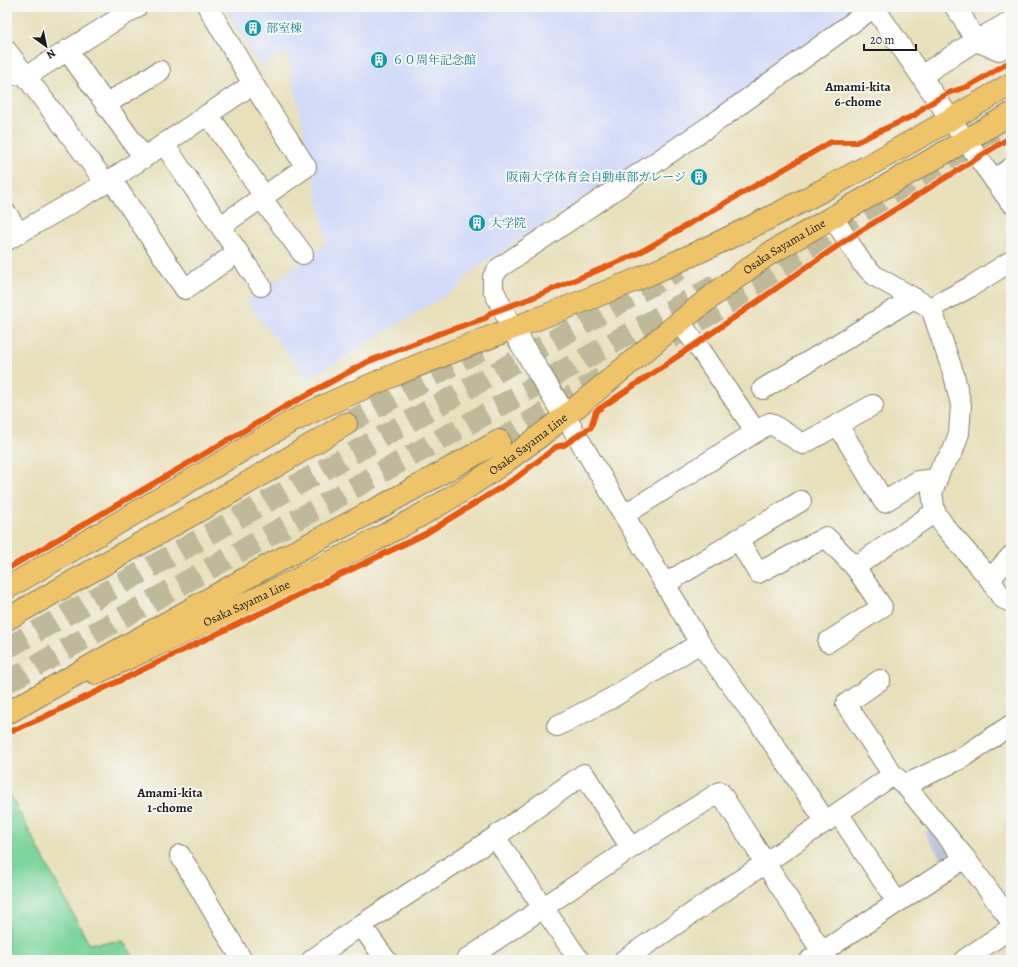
<svg xmlns="http://www.w3.org/2000/svg" width="1018" height="967" viewBox="0 0 1018 967" font-family="Alegreya,'Noto Serif JP',serif">
  <style>
    .built { fill: #d1d9f9 }
    .industrial { fill: #bbc3de }
    .green { fill: #7bd59c; stroke: #4c785c }
    .lines { fill: none; stroke-linecap: round; stroke-linejoin: round }
    .motorway-tunnel { stroke: #beb99b; stroke-width: 22; stroke-dasharray: 22 11; stroke-linecap: butt }
    .minor-casing { stroke: #827e6c; stroke-width: 22 }
    .tertiary-casing { stroke: #827e6c; stroke-width: 24 }
    .primary-casing { stroke: #827e6c; stroke-width: 24 }
    .motorway-casing { stroke: #827e6c; stroke-width: 24 }
    .minor { stroke: #fff; stroke-width: 20 }
    .tertiary { stroke: #fff; stroke-width: 22 }
    .primary { stroke: #efc469; stroke-width: 22 }
    .motorway { stroke: #efc469; stroke-width: 22 }
    .cycleway-casing { stroke: #f6f6f2; stroke-width: 8 }
    .cycleway { stroke: #e8590c; stroke-width: 6 }
    .labels { text-anchor: middle; dominant-baseline: central; stroke-width: 4; stroke-linejoin: round; paint-order: stroke }
    .culture-label { font-size: 12px; fill: #0d838f; stroke: #f6f6f2; text-anchor: start }
    .street-label { font-size: 12px; fill: #1c1c1c; stroke: #f6f6f2 }
    .neighbourhood-label { font-size: 13px; font-weight: bold; fill: #1c1c1c; stroke: #f6f6f2 }
  </style>
  <rect width="100%" height="100%" fill="#f6f6f2"/>
  <filter id="ink" filterUnits="userSpaceOnUse"><feTurbulence type="fractalNoise" baseFrequency=".025" numOctaves="2"/><feDisplacementMap in="SourceGraphic" scale="8" xChannelSelector="R" yChannelSelector="G"/><feConvolveMatrix kernelMatrix="1 2 1 2 8 2 1 2 1" color-interpolation-filters="sRGB"/></filter>
  <filter id="wash" filterUnits="userSpaceOnUse"><feTurbulence type="fractalNoise" baseFrequency=".012" numOctaves="4" result="noise"/><feDisplacementMap in="SourceGraphic" scale="16" xChannelSelector="R" yChannelSelector="G"/><feGaussianBlur stdDeviation="0.9" result="paint"/><feColorMatrix in="noise" values="0 0 0 0 0 0 0 0 0 0 0 0 0 0 0 0 0 1.4 0 .05"/><feComposite in="paint" operator="in"/></filter>
  <g filter="url(#wash)">
    <rect width="100%" height="100%" fill="#e7e0bb"/>
    <!-- built -->
    <path class="built" d="M225,7h637l-45,36 -347,229 -11,15 -151,93 -62,-79 59,-41 22,-18 -40,-190 -28,15z"/>
    <!-- industrial -->
    <path class="industrial" d="M930,829l19,22v5l-6,5 -19,-28z"/>
    <!-- green -->
    <path class="green" d="M10,795l79,149 34,-3 13,19h-129v-164z"/>
  </g>
  <g filter="url(#ink)">
    <g class="lines">
      <!-- motorway-tunnel -->
      <g class="motorway-tunnel">
        <path d="M670,338l136,-80 205,-131"/>
        <path d="M346,424l137,-76"/>
        <path d="M499,441l102,-63"/>
        <path d="M7,648l673,-379"/>
        <path d="M7,682l709,-397"/>
      </g>
      <defs>
        <g id="minor">
          <path d="M874,7l77,113 60,83"/>
          <path d="M955,7l8,11 12,23 36,-20"/>
          <path d="M67,50l77,108"/>
          <path d="M7,51l99,132"/>
          <path d="M7,76l26,-4 104,-65"/>
          <path d="M921,76l54,-35 24,9 12,-7"/>
          <path d="M106,104l54,-33"/>
          <path d="M208,114l56,82 1,7 38,51"/>
          <path d="M164,144l97,142"/>
          <path d="M111,179l74,110 53,-37"/>
          <path d="M994,180l17,-12"/>
          <path d="M7,214l12,19"/>
          <path d="M832,216l30,47 13,13 56,32 23,67 7,30 -2,28 -6,18 -12,17 -9,25 3,19 9,14 46,53"/>
          <path d="M221,226l85,-59 -53,-83"/>
          <path d="M7,240l99,-57 147,-99 -45,-77"/>
          <path d="M931,308l39,-21 41,-26"/>
          <path d="M679,321l23,31 54,80"/>
          <path d="M512,328l-19,-39v-12l6,-9 221,-149 154,-112"/>
          <path d="M763,389l151,-91"/>
          <path d="M565,416l135,227 60,81 66,98"/>
          <path d="M838,425l46,77 34,-21 19,-2"/>
          <path d="M624,515l146,-92 33,21 70,-39"/>
          <path d="M738,539l20,34 68,-36 29,30 80,-55"/>
          <path d="M1011,556l-21,23 12,19 9,4"/>
          <path d="M665,584l136,-83"/>
          <path d="M828,642l54,-35 -27,-40"/>
          <path d="M880,680l-34,24 47,71"/>
          <path d="M557,726l53,-27 90,-56"/>
          <path d="M838,813l59,89"/>
          <path d="M495,837l84,123"/>
          <path d="M180,855l62,105"/>
          <path d="M965,858l46,63"/>
          <path d="M361,925l134,-88 89,-63 47,74"/>
          <path d="M312,960l49,-35 25,35"/>
          <path d="M466,960l165,-112 89,-56 102,160 -12,8"/>
          <path d="M624,960l269,-185 12,10"/>
          <path d="M827,960l-5,-8 143,-94 -60,-73 55,-26 51,-34"/>
          <path d="M964,960l47,-32"/>
        </g>
        <path id="tertiary" d="M512,328l53,88"/>
        <g id="primary">
          <path d="M7,588l280,-164c112,-57 231,-95 346,-143 131,-55 256,-125 378,-197"/>
          <path id="s1" d="M96,673c67,-31 133,-61 200,-93 58,-29 117,-58 172,-93 107,-69 197,-161 301,-233l242,-140"/>
        </g>
        <g id="motorway">
          <path d="M7,619l237,-134 102,-61"/>
          <path d="M11,711l253,-143 122,-64 113,-63"/>
        </g>
      </defs>
      <!-- minor casing -->
      <use href="#minor" class="minor-casing"/>
      <!-- tertiary casing -->
      <use href="#tertiary" class="tertiary-casing"/>
      <!-- primary casing -->
      <use href="#primary" class="primary-casing"/>
      <!-- motorway casing -->
      <use href="#motorway" class="motorway-casing"/>
      <!-- minor -->
      <use href="#minor" class="minor"/>
      <!-- tertiary -->
      <use href="#tertiary" class="tertiary"/>
      <!-- primary -->
      <use href="#primary" class="primary"/>
      <!-- motorway -->
      <use href="#motorway" class="motorway"/>
      <defs>
        <g id="cycleway">
          <path d="M7,569l274,-160 86,-47 74,-29 45,-15 4,-5 39,-14 108,-45 194,-112h25l59,-27 9,-8 24,-14 21,-7 42,-25"/>
          <path d="M7,733l35,-15 383,-184 91,-56 40,-31 8,-2 27,-18 5,-16 100,-67 150,-104 165,-103"/>
        </g>
      </defs>
      <!-- cycleway casing -->
      <use href="#cycleway" class="cycleway-casing"/>
      <!-- cycleway -->
      <use href="#cycleway" class="cycleway"/>
    </g>
  </g>
  <!-- icons -->
  <defs>
    <symbol id="building-disc" viewBox="-11 -11 22 22"><circle r="9.5" fill="#0f9aa8" stroke="#f6f6f2"/><path d="M-4-6H4V6H1V3H-1V6H-4ZM-2.5-4.3h1.7v1.8h-1.7ZM.8-4.3h1.7v1.8H.8ZM-2.5-1h1.7V.8h-1.7ZM.8-1h1.7V.8H.8Z" fill="#fff"/></symbol>
  </defs>
  <g fill-rule="evenodd">
    <use href="#building-disc" x="243" y="18" width="20" height="20"/>
    <use href="#building-disc" x="369" y="50" width="20" height="20"/>
    <use href="#building-disc" x="689" y="167" width="20" height="20"/>
    <use href="#building-disc" x="467" y="213" width="20" height="20"/>
  </g>
  <g class="labels">
    <!-- culture labels -->
    <g class="culture-label">
      <text x="266" y="28">部室棟</text>
      <text x="392" y="60">６０周年記念館</text>
      <text x="686" y="177" text-anchor="end">阪南大学体育会自動車部ガレージ</text>
      <text x="490" y="223">大学院</text>
    </g>
    <!-- street labels -->
    <g class="street-label">
      <text stroke="none"><textPath href="#s1" startOffset="814">Osaka Sayama Line</textPath></text>
      <text stroke="none"><textPath href="#s1" startOffset="490">Osaka Sayama Line</textPath></text>
      <text stroke="none"><textPath href="#s1" startOffset="166">Osaka Sayama Line</textPath></text>
    </g>
    <!-- neighbourhood labels -->
    <g class="neighbourhood-label">
      <text x="858" y="86">Amami-kita<tspan x="858" dy="15">6-chome</tspan></text>
      <text x="170" y="792">Amami-kita<tspan x="170" dy="15">1-chome</tspan></text>
    </g>
  </g>
  <!-- margin -->
  <rect width="1018" height="967" fill="none" stroke="#f6f6f2" stroke-width="24"/>
  <!-- north arrow -->
  <g transform="translate(46 46) rotate(147)" stroke="#f6f6f2" stroke-width="3" paint-order="stroke">
  <path d="M0-3L7 15L0 10L-7 15Z" fill="#1c1c1c"/>
  <text y="-6" font-size="11" font-weight="bold" text-anchor="middle" fill="#1c1c1c">N</text>
  </g>
  <!-- scale -->
  <path d="M864 44v6h52v-6" fill="none" stroke="#1c1c1c" stroke-width="2"/>
  <text x="870" y="44" font-size="12" fill="#1c1c1c" stroke="#f6f6f2" stroke-width="3" paint-order="stroke">20 m</text>
</svg>
